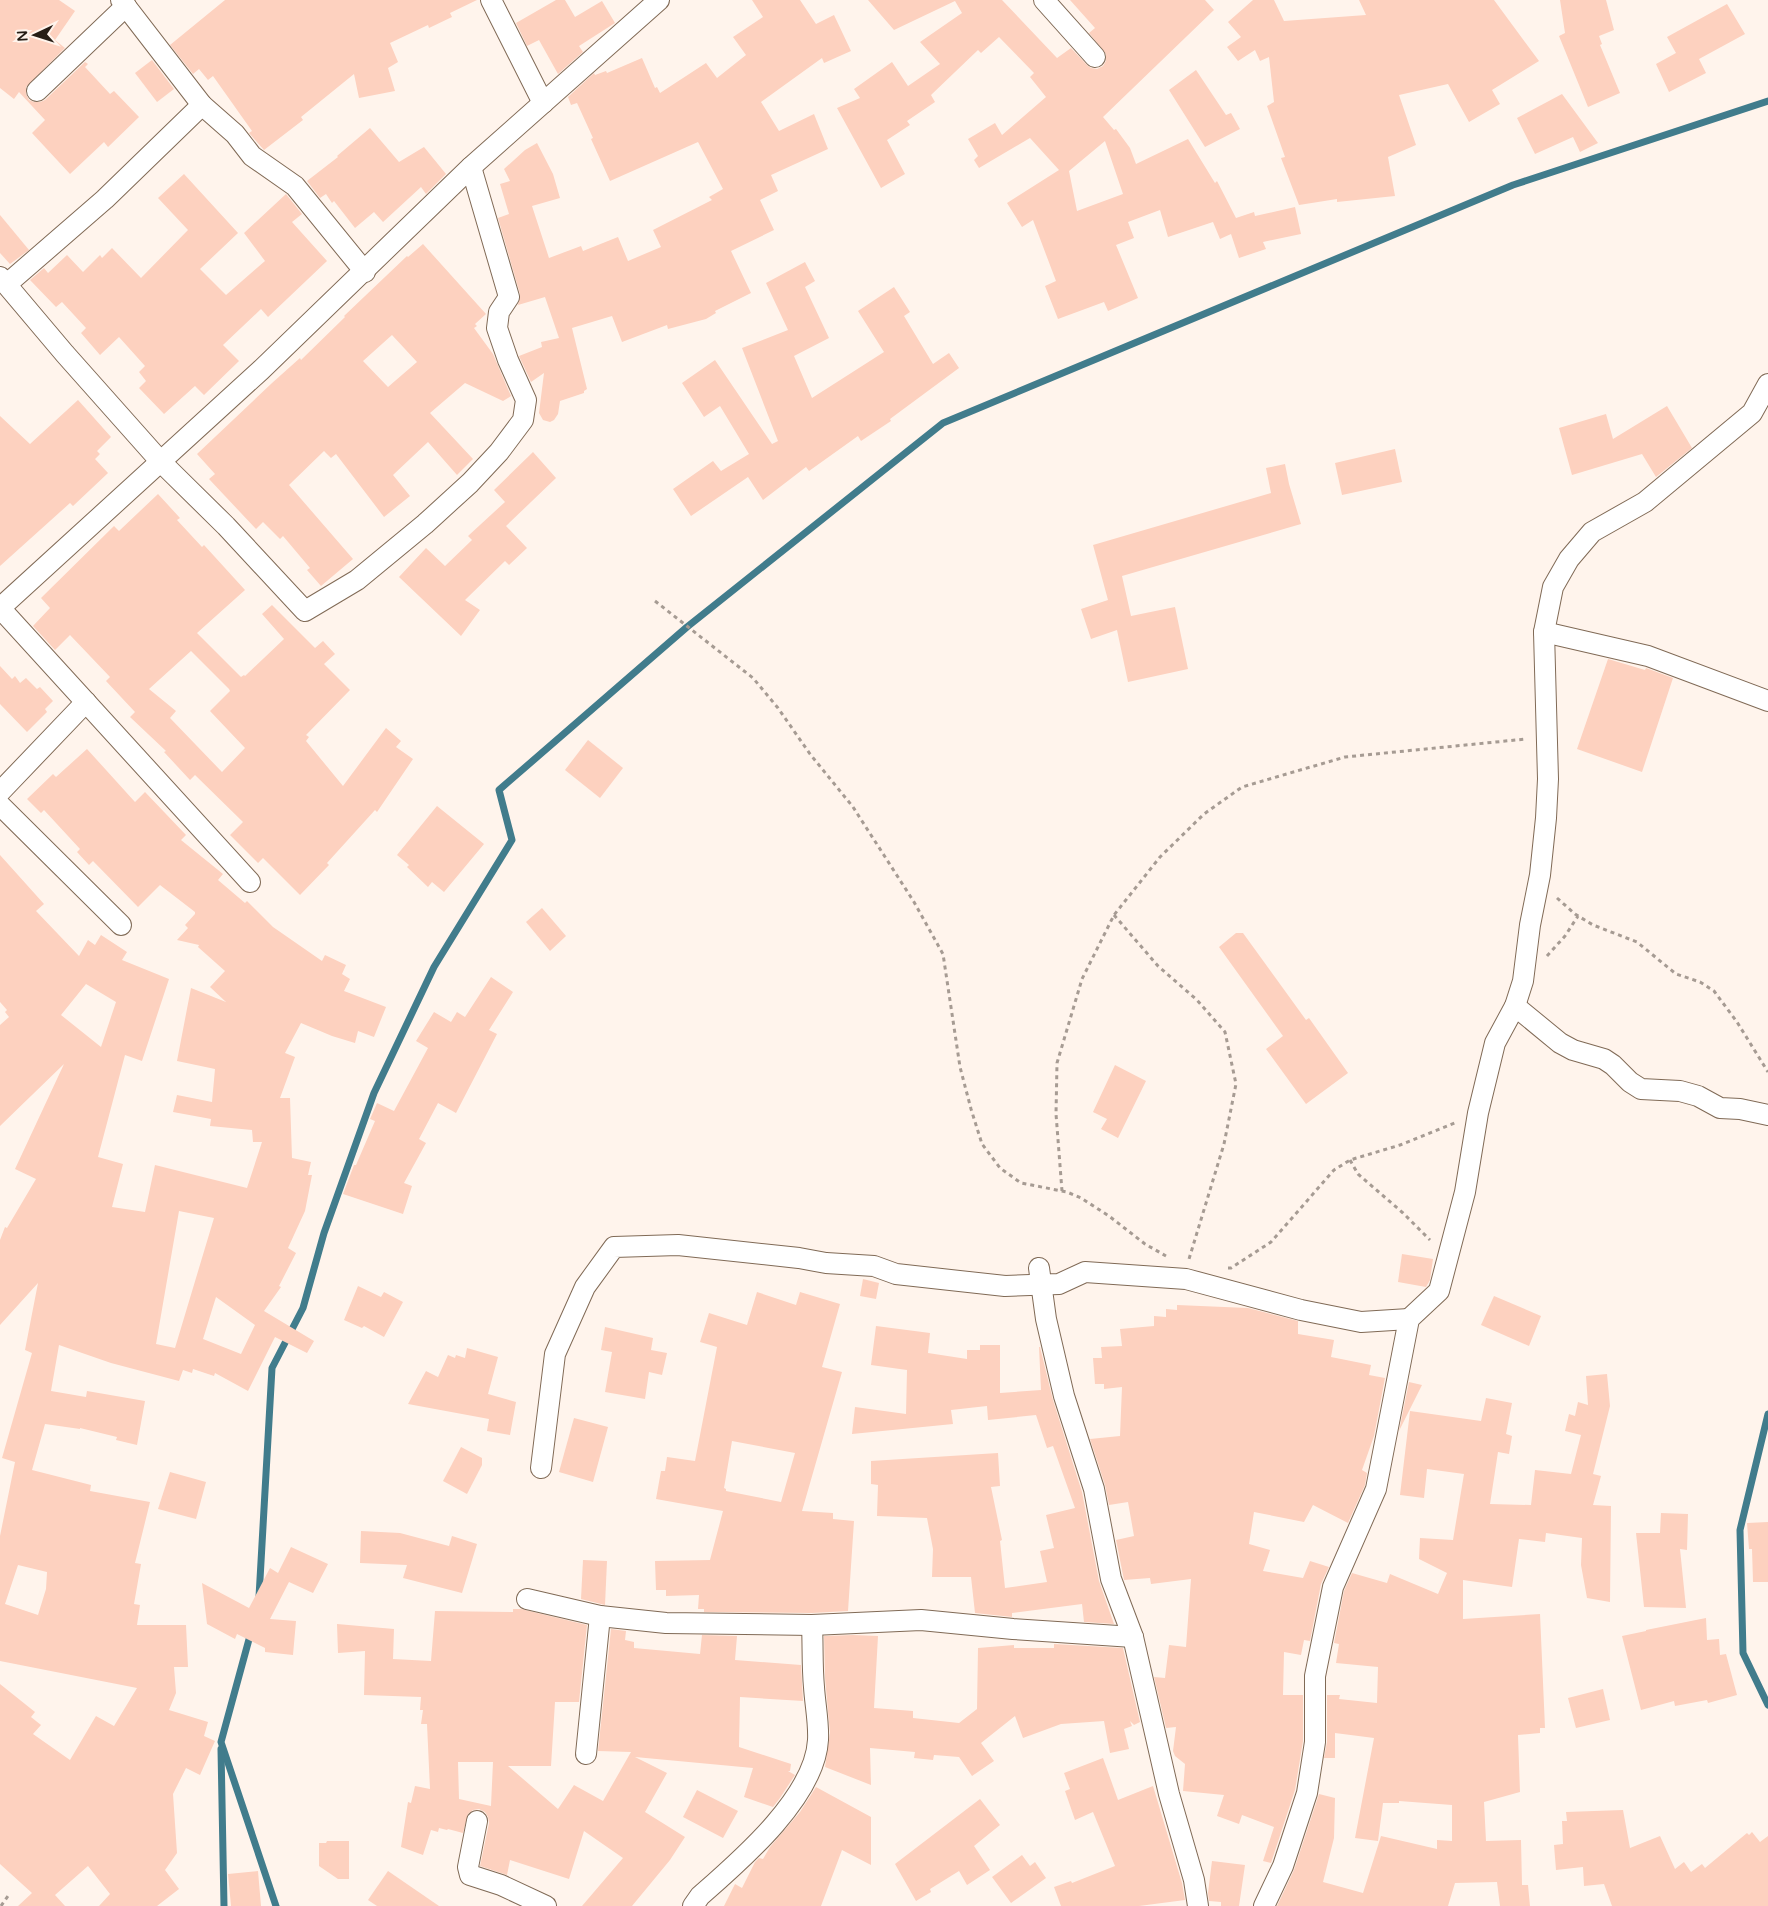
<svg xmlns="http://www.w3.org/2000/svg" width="1768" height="1906" viewBox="0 0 1768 1906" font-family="'Varela Round',sans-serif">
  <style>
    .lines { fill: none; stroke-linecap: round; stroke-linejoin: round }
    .stream { stroke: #417c8c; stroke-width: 7 }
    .building { fill: #fdd1bf; fill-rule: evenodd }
    .street-casing { stroke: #806a56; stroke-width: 22 }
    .path { stroke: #a69b93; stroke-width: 3; stroke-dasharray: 4 4; stroke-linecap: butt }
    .street { stroke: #fff; stroke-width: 20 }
  </style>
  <rect width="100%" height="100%" fill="#fff4ec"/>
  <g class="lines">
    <!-- stream -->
    <g class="stream">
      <path d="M1768,1414l-28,116 3,123 25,52"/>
      <path d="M259,1597l13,-229 31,-60 21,-75 50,-140 60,-126 78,-127 -13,-50 188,-163 256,-204 570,-238 255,-84"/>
      <path d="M251,1632l-30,110 55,164"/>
      <path d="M221,1749l3,157"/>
    </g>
  </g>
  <!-- building -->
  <g class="building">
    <path d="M0,0h59l16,11 -20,29 10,8 -39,39v7l3,6 5,2h6l5,-2 40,-38 3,2 -3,3 25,27 4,-3 25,26 -31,30 -4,-5 -34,32 -38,-41 13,-13 -26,-28 -5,7 -14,-11z"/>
    <path d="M225,0h252l-27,13 2,4 -23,11 -1,-3 -38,18 8,19 -10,6 7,23 -36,7 -5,-24 -53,43 2,3 -39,30 -15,-17 3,-2 -39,-55 -5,4 -9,-11 -6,5 -23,-29z"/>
    <path d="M556,0h9l10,17 27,-16 13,22 -36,23 4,6 -25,22 -19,-34 -12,6 -11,-23z"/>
    <path d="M752,0h48l16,24 18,-9 17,36 -27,12 -2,-5 -61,44 18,29 35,-17 14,35 -57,26 7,16 -18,9 14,30 -43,21 20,42 -36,18 1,2 -10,6 -38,10 -1,-4 -45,17 -10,-26 -40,12 15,61 -3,2v2l-24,8 -2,13 -4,6 -4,2 -7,-2 -4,-7 5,-40 -13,9 -12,-26 23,-9 -1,-5 18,-4 -14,-41 -27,8 2,-11 -22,-76 11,-4 -9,-30 10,-3 -6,-12 21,-19 12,-7 16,31 7,24 -28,8 17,52 32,-12 2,5 35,-14 10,24 33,-14 -8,-17 59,-30 -3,-3 14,-8 -25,-47 -88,39 -19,-42 2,-1 -16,-35 -6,2 -3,-8 26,-24 1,2 11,-4 1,2 35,-15 13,30 2,-1 3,6 46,-30 11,15 29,-23 -13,-18 30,-20z"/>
    <path d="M868,0h134l55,58 14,-10 16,17 4,3 6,1 6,-3 3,-5v-7l-17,-21 6,-5 -25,-28h135l9,10 -111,107 11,13 2,-1 14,19 6,16 52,-25 27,44 2,-2 19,37 18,-6 1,4 40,-9 6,27 -38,8 3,7 -27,9 -8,-24 -11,5 -7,-17 -45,15 -8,-27 -32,12 6,16 -18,7 22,53 -30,13 -4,-9 -46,17 -13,-33 11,-5 -23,-61 -11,7 -15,-24 52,-33 -29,-32 -51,30 -5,-8 4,-4 -10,-17 27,-16 7,12 44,-38 -16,-20 4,-4 -35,-36 -18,16 -3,-3 -47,45 4,7 -28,19 3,4 -23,15 18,34 -24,14 -44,-80 23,-10 -6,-9 38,-27 16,24 32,-22 -20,-22 42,-29 -7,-12 -61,29zM1105,141l18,53 -46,17 -8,-40z"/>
    <path d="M1253,0h21l10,21 82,-6 -7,-15h135l45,61 -47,29 8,14 -31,18 -21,-38 -49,11 17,50 -28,12 7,39 -58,6v-3l-38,6 -18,-47 4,-1 -18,-51 7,-4 -5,-45 -9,4 -5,-11 -17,11 -11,-14 14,-10 -13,-15z"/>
    <path d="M1560,0h46l8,30 -15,6 3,8 -2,1 20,48 -32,14 -29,-71 6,-3z"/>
    <path d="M1727,4l18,30 -46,25 7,14 -37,19 -13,-28 20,-11 -9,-16z"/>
    <path d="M152,60l22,29 -17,13 -22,-29z"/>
    <path d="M1196,70l30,45 5,-2 9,16 -35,18 -36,-57z"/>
    <path d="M1562,94l36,49 -18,9 -7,-15 -38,17 -18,-36z"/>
    <path d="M370,128l29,34 25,-15 22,27 -20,20 -5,-7 -38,35 -9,-10 -19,16 -21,-27 -2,2 -6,-9 -6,4 -13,-17 31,-24 -1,-1z"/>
    <path d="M184,174l54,59 -38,36 26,26 39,-34 -21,-28 42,-39 16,20 -10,8 35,39 -59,56 -7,-8 -38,36 16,16 -35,34 -9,-9 -31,28 -25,-26 7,-7 -7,-9 6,-6 -26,-29 -19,18 -19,-22 5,-5 -24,-26 -6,5 -26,-27 14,-12 4,5 19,-18 16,17 17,-17 2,3 10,-10 29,30 47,-48 -30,-32z"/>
    <path d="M0,215l29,35 -19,14 -10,-11z"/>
    <path d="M423,244l63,70 -11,10 2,2 -3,2 19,26 18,42 -8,5 -38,-18 -35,30 43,46 -16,16 -29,-33 -35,33 17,21 -26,21 -48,-63 -5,4 -7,-7 -35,34 64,74 -32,27 -14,-16 3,-2 -27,-32 -3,3 -17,-17 -7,7 -47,-50 6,-5 -18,-20 75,-71 28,-25 1,2 44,-43 -1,-1 63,-60 1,1zM392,335l25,27 -29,25 -25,-26z"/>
    <path d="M805,262l10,19 -10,6 24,51 -35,18 18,42 72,-46 -26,-41 36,-24 16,25 -6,4 29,48 16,-11 10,15 -69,51 1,2 -30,20 -3,-5 -49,35 -3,-4 -43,33 -15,-23 -57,39 -18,-27 40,-28 8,10 28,-17 -29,-48 -16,11 -22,-34 33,-23 57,84 6,-3 -36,-93 46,-18 -22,-47z"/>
    <path d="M78,400l33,37 -14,14 3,3 -5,5 13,14 -35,33 -3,-3 -70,63v-150l30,28z"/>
    <path d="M1667,406l25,42 -36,29 -14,-23 -70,21 -13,-47 47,-14 7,25z"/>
    <path d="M1395,449l7,33 -60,13 -7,-32z"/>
    <path d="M533,452l23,26 -50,48 21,22 -18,17 -4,-4 -40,39 15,10 -19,26 -62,-59 27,-29 19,18 27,-26 -4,-4 37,-34 -11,-12z"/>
    <path d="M1285,464l4,20 12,40 -179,52 9,40 44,-9 13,62 -60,13 -11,-52 -26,9 -10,-30 27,-9 -15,-55 178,-52 -5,-25z"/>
    <path d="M158,494l22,24 -3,2 25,27 2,-2 41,45 -48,43 44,44 3,-2 1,1 39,-37 -22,-25 10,-9 43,43 8,-7 12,13 -11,10 26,26 -44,45 3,2 -3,4 37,45 43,-58 15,13 -5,6 17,12 -36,53 -2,-2 -48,53 2,2 -29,30 -37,-37 -5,5 -28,-28 13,-13 -48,-47 -5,5 -26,-28 2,-1 -36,-34 5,-5 -29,-31 4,-4 -40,-42 -15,15 -22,-24 17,-18 -9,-10 73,-72 5,5zM191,651l38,38 1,2 -20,20 35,37 -23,24 -52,-54 6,-7 -27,-22z"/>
    <path d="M1608,659l37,11 1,-2 27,10 -31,94 -65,-23z"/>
    <path d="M0,666l12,13 3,-3 5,7 6,-5 11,11 3,-2 13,14 -8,8 2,3 -20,20 -27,-28z"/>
    <path d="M588,740l35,28 -23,30 -35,-28z"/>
    <path d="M87,749l48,53 10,-10 41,43 -5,5 42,34 -5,6 27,23 2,-2 26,26 49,34 3,-6 21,10 -4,9 8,5 -6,12 42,16 -12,30 -16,-6 -3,12 -23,-7 -31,-13 -16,30 10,4 -15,41h10l2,60 19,4 -3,13h4l-7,36 -17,37 8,5 -17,33 2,1 -17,24 50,30 -7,12 -32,-16 -27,54 -33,-18 -1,3 -21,-7 -1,4 -9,-3 -4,11 -68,-18 -52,-18 -8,46 35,6 1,-6 58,10 -8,44 -21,-5 1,-3 -37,-9v1l-35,-5 -13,46 59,15 -1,6 60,11 -15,61 6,1 -7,40 6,1 -3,20h49l2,42h-14l2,26 -7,17 39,12 -4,14 11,5 -15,34 -14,-7 -13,26 4,59 -12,17 14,19 -22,17h-58l11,-12 -22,-28 -33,29 10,11h-47l14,-13 -32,-29v-180l35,28 -4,5 10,8 -8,9 37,26 26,-44 18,10 23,-38 -137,-27v-125l15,-74 -13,-4 30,-105 -7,-3 13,-67 -38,42v-85l5,-13 2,1 29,-49 -21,-10 49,-105 -64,62v-101l9,-8 -4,-5 2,-2 -7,-8v-147l44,49 -8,7 43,45 9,-16 7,5 6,-10 26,17 -5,8 47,19 -27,82 -17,-6 -27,102 25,7 -11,43 33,5 10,-47 92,23 15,-46h-9l-1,-12 -42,-4 1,-7 -38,-7 4,-17 35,7 3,-33 -38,-8 14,-73 35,14 -16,-15 15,-16 -27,-24 1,-2 -22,-5 11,-12 -3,-3 10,-11v-2l-35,-27 -22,22 -45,-46 -4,4 -12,-13 3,-3 -36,-39 -3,3 -14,-14 26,-25 3,3zM86,984l30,18 -15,45 -40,-32zM179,1211l35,7 -39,130 -19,-4zM216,1297l39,28 -14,29 -38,-15zM18,1565l29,7 -1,17 -8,26 -33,-11z"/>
    <path d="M437,806l47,38 -40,48 -12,-10 -4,5 -21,-20 2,-2 -12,-10z"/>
    <path d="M542,908l24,28 -16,15 -24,-29z"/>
    <path d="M1236,933h7l63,87 3,-2 39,55 -42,31 -40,-55 17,-13 -64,-89z"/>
    <path d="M491,977l22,15 -24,38 8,4 -41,79 -18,-10 -19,36 7,4 -22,40 8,3 -9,28 -60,-20 11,-29h2l19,-44 -5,-2 7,-16 17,8 34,-63 -12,-7 18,-29 17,10 6,-10 8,5z"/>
    <path d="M1115,1065l31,16 -28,57 -17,-9 6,-10 -14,-7z"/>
    <path d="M1402,1254l31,5 -3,21 -4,7 -28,-5z"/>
    <path d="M863,1279l16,4 -3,16 -16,-3z"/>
    <path d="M358,1286l23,11 3,-5 19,10 -19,35 -20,-11 -2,2 -18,-8z"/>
    <path d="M757,1292l39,13 4,-13 40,12 -18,63 20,5 -40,139 31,2v6l21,2 -6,90 -36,2 -108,-1v-3h-6l1,-14 -33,1v-6h-10l-1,-29 55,-1 13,-49 -67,-12 5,-28h4l2,-14 28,4 22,-114 -17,-5 9,-29 38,12zM732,1441l63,12 -14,49 -55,-11v-2l-2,-1z"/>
    <path d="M1494,1296l47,20 -12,30 -48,-21z"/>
    <path d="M1177,1305l71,3 50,13v13l36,6 -3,17 40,8 -2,10 16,3 -11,58 -12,34 5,3 -2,12 -17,38 -35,-18 -9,17 -50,-10 -5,32 21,6 -7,21 40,7 7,-17 19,6 -8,17 -11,57 -6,-1 -3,15 -17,-3 -1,43h20v46l-8,49 -24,73 -8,-2 11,-34 -32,-12 -3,9 -22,-8 7,-21 -41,-4 2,-27 -10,-8 -2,-5 3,-24 -10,1 -12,-51 11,1 4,-33 17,2 5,-68 -40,5 -1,-6 -26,2 -8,-40 18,-4 -6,-34 -19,3 -4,-20 -15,-46 30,-3 2,-49 -18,2v-5h-9l-2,-26h9l-1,-11 21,-1 -2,-17 34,-3v-10l12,1v-8l11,1z"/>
    <path d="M876,1326l54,7 -2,20 39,6v-9h13v-5h20v48l41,-3 -2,-43h1l13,53 29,92 17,89 15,43 -30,-2 -2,-18 -70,9v4l-37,-4 -4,-36h-39l1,-28 -6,-31 -50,-2 1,-31 -7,-1v-23l127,-8 2,33 -9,1 11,53 -2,1 5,47 42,-6 -7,-31 14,-3 -8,-33 29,-7 -22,-62 -6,2 -11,-33 -48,5 -1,-14 -36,4 2,14 -101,10 3,-27 51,7 1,-44 -36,-5z"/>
    <path d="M605,1327l48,11 -2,12 16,3 -5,22 -13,-3 -4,27 -40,-7 7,-40 -11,-2z"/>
    <path d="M467,1348l31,9 -10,37 28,8 -6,33 -23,-4 2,-12 -81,-15 18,-33 12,6 10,-22 7,3 1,-3 9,3z"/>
    <path d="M1607,1374l3,32 -17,68 8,2 -8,29 18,1 -1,96 -23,-4 -6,-33 1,-27 -36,-5 -1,9 -26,-3 -7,48 -49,-7v39l77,-5 5,114h-5v5l-22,2 2,57 -36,10 2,39 35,-1 1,45h6l2,21h-30l-3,-24 -42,1 -7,23h-171l17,-36 25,-76 16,4 -1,40 -11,44 40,11 18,-57 56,13v-9l15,1v-36l-53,-4v2h-16l-5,38 -23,-3 19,-100 -39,-5v25h-11l3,-16v-47h13l-1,4 38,4 1,-36 -42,-4 3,-19 -5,-1 10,-52 8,-18 35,10 3,-9 48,20 9,-21 -28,-14 1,-21 33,2 11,-66 -37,-5 -3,29 -24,-3 10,-84 71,10 5,-23 26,5 -6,31 6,2 -3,18 -11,-2 -8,52 41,1 4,-35 36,4 10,-39 -16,-4 4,-17 6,2 3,-14 10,3 -2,-29z"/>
    <path d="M1409,1382l13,3 -23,46z"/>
    <path d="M574,1418l34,9 -15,55 -34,-10z"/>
    <path d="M461,1447l21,11v7l-15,29 -24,-13z"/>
    <path d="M170,1472l36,10 -10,37 -38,-10z"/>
    <path d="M1661,1513l27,1 -1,36 -7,-1 6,59 -42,-1 -8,-74h24z"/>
    <path d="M1768,1522v60h-15l-1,-33h-3l-2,-26z"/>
    <path d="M361,1531l39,2 49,13 3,-10 25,8 -15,49 -59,-15 4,-13 -47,-2z"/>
    <path d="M291,1547l37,17 -15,29 -24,-11 -19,37 26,2 -3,34 -28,-3v-4l-28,-14 -2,5 -28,-15 -5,-41 47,25 21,-40 8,5z"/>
    <path d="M583,1560l24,1 -2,44 -24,-6z"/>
    <path d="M513,1609h8l66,16 -8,77h-24l-4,64h-43l50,43 16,-24 29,16 28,-49 -33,-1 13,-122 15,2 -1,9 9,2v6l66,6 2,-19 35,1 -2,24 66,5 2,36 -63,-4 -1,50 52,17 -1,7h-2l7,4 -15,23 -7,9 -29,-10 9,-29 -118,-11 32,16 -22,39 40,25 -15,23 -38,46h-50l41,-48 -39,-27 -15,48 -59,-19 -3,15 -27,-9 9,-43 -1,-6 -3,-5 -6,-3 -6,1 -5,4 -5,19 -15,-4 -1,1 -8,-2 -1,4 -7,-2 -8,25 -22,-8 7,-45 3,1 4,-17 15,3 -3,-65h-6l2,-14h-3l1,-13 -57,-2 1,-44 -27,2 -1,-29 57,5 -1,30 38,2 4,-50 78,1zM458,1762h35l-2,44 -32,-7z"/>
    <path d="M1706,1618l1,22 12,-1 1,16 6,-1 11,41 -29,8 -1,-3 -32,6 -1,-5 -33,9 -19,-74 24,-5v-1z"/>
    <path d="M853,1635l25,1 -4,72 39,3v7l46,5 18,-14 1,-61 36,-3v3h40v-4l69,4 17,74 -6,3 -4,-4 2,5 -8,3 5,20 -19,4 -6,-32 -43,3 -38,14 -8,-22 -34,27 13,18 -22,15 -13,-19 -25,-2 -1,5 -19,-2 1,-6 -45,-4 1,37 -46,-18 5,-34 -5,-55 -1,-42z"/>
    <path d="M1603,1689l7,31 -34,8 -8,-30z"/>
    <path d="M1103,1758l15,42 35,-14 29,97 3,17 -46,6h-78l-7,-19 17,-6 1,2 43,-17 -22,-54 -18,8 -10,-29 5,-2 -6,-16z"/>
    <path d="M816,1787l55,30v48l-29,-15 -21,56h-97l11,-22 7,4 13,-26 4,-4 4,1 7,-12 30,-35z"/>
    <path d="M697,1790l41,21 -15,27 -40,-21z"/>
    <path d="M980,1799l20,26 -26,21 16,24 -23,15 -8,-14 -29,18 1,3 -15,9 -21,-37z"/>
    <path d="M1623,1810l7,38 30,-12 15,33 9,-7 7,10 11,-8 3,4 42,-35 2,2 3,-3 8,10 8,-6v70h-156l-8,-22 -20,2 -1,-19 -27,3 -2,-25 9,-1 -1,-23h5l-1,-9z"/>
    <path d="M327,1841h22v38h-11l-19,-13v-23h7z"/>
    <path d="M1022,1855l8,11 5,-4 11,16 -35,25 -19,-26z"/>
    <path d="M1212,1861l33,4 -6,41h-18v-4l-12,-1 -1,-8z"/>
    <path d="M258,1871l3,35h-30l-3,-32z"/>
    <path d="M388,1871l51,35h-62l-9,-6z"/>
  </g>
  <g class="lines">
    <defs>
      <g id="street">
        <path d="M121,0l81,105 33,29 17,22 43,30 70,86"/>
        <path d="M491,0l52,103"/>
        <path d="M1044,0l51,57"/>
        <path d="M37,91l89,-85"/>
        <path d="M0,277l65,77 96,108 65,64 79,85 52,-31 68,-56 45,-41 29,-31 24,-32 3,-20 -18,-40 -11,-32 2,-16 10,-15 -38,-130"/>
        <path d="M7,284l98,-85 97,-94"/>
        <path d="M0,608l261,-238 210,-203 188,-167"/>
        <path d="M0,608l250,274"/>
        <path d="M1544,632l104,24 120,45"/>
        <path d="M0,792l86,-90"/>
        <path d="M0,805l121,120"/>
        <path d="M1515,1006l45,37 13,7 31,9 9,6 17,17 11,7 39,2 18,5 22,12 20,1 28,6"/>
        <path d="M1039,1268l7,51 18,77 30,93 17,90 22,58 36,157 25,86 4,26"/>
        <path d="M541,1468l14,-114 30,-67 29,-40 64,-2 121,13 27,5 48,3 22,8 109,12 54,-2 26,-12 101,7 115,31 60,12 48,-3"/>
        <path d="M527,1599l73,17 66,7 146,2 109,-5 92,9 120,8"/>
        <path d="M586,1754l14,-138"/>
        <path d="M477,1821l-9,46 2,8 31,10 45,21"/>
        <path d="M693,1906l7,-10c40,-35 115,-99 118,-156 1,-17 -3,-36 -4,-53 -2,-21 -1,-41 -2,-62"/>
        <path d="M1264,1906l19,-40 24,-73 8,-51v-66l18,-89 43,-98 33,-170 30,-28 26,-99 13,-79 17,-70 20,-37 8,-25 7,-56 10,-50 6,-57 2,-39 -4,-147 9,-45 16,-28 23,-27 53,-30 107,-89 16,-29"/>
      </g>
    </defs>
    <!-- street casing -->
    <use href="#street" class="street-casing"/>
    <!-- path -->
    <g class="path">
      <path d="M655,601l98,77 25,30 32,46 43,53 61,95 29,52 17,113 11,42 11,35 18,24 21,15 46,9 14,6 28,18 36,28 21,12"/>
      <path d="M1557,898l18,16 18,11 44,17 39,32 24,8 14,9 23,31 31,50"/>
      <path d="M1114,915l44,51 39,34 28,32 11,52 -12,60 -35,115"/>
      <path d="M1547,956l18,-20 13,-20"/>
      <path d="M1350,1160l8,14 45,39 27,27"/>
      <path d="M1062,1191l-6,-77 1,-51 25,-84 32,-64 46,-58 44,-43 38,-27 103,-30 181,-18"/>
      <path d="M1228,1268h3l40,-26 63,-72 16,-10 50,-15 57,-23"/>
      <path d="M1,1906l7,-10"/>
    </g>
    <!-- street -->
    <use href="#street" class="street"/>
  </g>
  <!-- north arrow -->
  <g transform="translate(35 35) rotate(266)" stroke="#fff4ec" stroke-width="4" paint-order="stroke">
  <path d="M0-4L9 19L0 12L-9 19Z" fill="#261d15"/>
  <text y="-8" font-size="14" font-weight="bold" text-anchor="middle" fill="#261d15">N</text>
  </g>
</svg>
